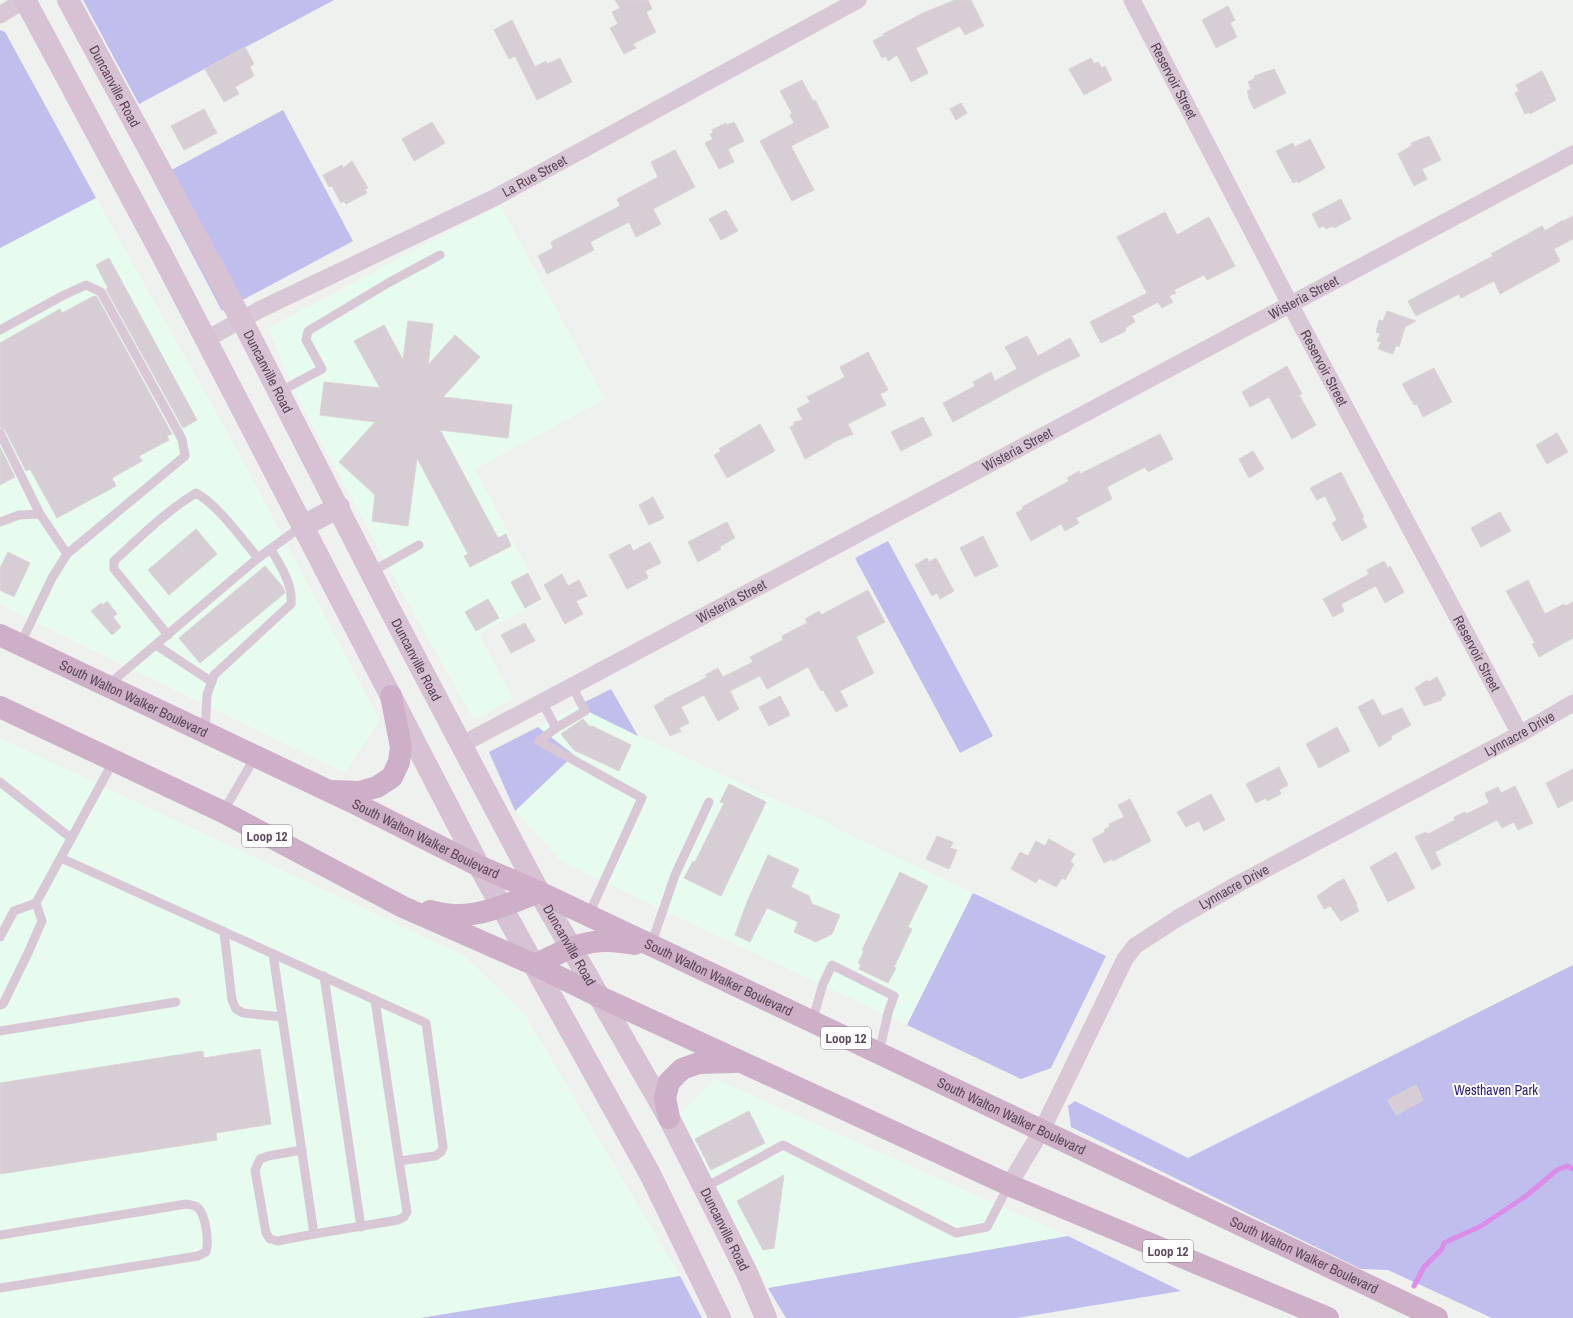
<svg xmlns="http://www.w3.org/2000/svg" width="1573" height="1318" viewBox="0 0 1573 1318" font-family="'Archivo Narrow',sans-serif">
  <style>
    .commercial { fill: #e8fbef }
    .green { fill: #c0beed }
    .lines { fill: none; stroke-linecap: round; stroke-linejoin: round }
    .stream { stroke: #dc8ce9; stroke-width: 5 }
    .building { fill: #d6ced4; stroke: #dad3d7 }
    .lane { stroke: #d8c8d6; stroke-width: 9 }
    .street { stroke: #d8c8d6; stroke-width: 17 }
    .secondary { stroke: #d7c2d3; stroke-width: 22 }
    .primary { stroke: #cdafc8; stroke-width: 22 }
    .labels { text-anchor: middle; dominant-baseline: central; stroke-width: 4; stroke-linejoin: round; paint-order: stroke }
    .shield { fill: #fff; stroke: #8c7e8b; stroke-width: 1 }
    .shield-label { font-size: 13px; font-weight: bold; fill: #5b4759 }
    .street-label { font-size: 14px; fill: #5b4759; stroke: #fff }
    .park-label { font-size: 14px; fill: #281a7b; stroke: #fff }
  </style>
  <rect width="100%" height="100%" fill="#eff1ee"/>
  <!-- commercial -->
  <g class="commercial">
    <path d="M96,198l140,250 144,273 -35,52 -282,-137 -63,-32v-356z"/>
    <path d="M500,205l105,194 -130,70 69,131 -65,34 34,65 -39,21 -72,-128 -105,-195 -29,-69z"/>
    <path d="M577,706l195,92 58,25 1,3 142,67 -66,132 -344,-162 -48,-52 58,-56 -35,-28z"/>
    <path d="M0,738l463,217 61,58 156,263 -260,42h-420z"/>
    <path d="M715,1079l353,157 -300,52 -90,-173z"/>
  </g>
  <!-- green -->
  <g class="green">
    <path d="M83,0h251l-195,104z"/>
    <path d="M0,30l5,2 91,166 -96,50z"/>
    <path d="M283,110l70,131 -131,70 -69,-131z"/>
    <path d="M888,541l105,195 -33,17 -105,-195z"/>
    <path d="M611,689l27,47 -61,-30z"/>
    <path d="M538,727l36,28 -59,56 -26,-59z"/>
    <path d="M973,893l133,63 -55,112 -30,11 -114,-54z"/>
    <path d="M1573,965v353h-81l-104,-48 -27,-1 -290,-142 -3,-21 7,-5 113,57z"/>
    <path d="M1068,1236l113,55 -164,27h-231l-18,-30z"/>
    <path d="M680,1276l22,42h-282z"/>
  </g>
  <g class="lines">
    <!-- stream -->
    <path class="stream" d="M1414,1286l10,-19 18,-18 2,-6 37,-17 45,-30 31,-26 10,-4 6,3"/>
  </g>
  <!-- building -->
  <g class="building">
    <path d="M615,0h33l4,9 -6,3 10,20 -23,12 3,4 -12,6 -14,-26 8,-4 -6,-12 8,-4z"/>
    <path d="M955,0h16l13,26 -19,9 -5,-9 -44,22 12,25 -17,9 -14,-27 -9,6 -2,-5 -4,2 -9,-17 11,-6 -1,-1 40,-21z"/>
    <path d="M1228,6l7,14 -5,3 7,14 -21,11 -14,-28z"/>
    <path d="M512,20l23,47 11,-6 1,3 13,-6 12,24 -35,18 -22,-44 -6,3 -15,-29z"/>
    <path d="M245,47l9,17 -4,3 4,9 -19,11 4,7 -15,8 -19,-33z"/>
    <path d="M1091,58l3,6 4,-2 4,6 3,-2 7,14 -28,15 -15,-26z"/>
    <path d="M1274,69l12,24 -32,16 -6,-12 1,-1 -2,-5 4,-2 -3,-7 7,-4 -1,-2z"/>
    <path d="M1542,71l14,29 -26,14 -1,-2 -4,2 -10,-21 4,-2 -3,-6z"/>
    <path d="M802,80l11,21 2,-1 14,27 -38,19 23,44 -22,11 -32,-60 34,-18 -4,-8 2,-2 -12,-22z"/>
    <path d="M961,103l6,10 -11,7 -6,-11z"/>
    <path d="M204,109l13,24 -33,17 -13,-24z"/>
    <path d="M432,122l13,21 -31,18 -12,-22z"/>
    <path d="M734,122l10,19 -16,8 6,13 -15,7 -14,-26 8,-4 -3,-5 3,-1 -1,-3 14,-7 1,2z"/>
    <path d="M1429,136l12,24 -19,9 5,10 -13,7 -16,-32 14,-9 -1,-2z"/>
    <path d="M1310,139l15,29 -27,15 -1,-2 -4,2 -17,-32 17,-8 2,4z"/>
    <path d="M675,150l20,37 -42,22 8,15 -25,13 -7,-15 -39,20 4,8 -47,24 -9,-18 15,-8 -2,-6 69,-36 -3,-7 41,-22 -7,-15z"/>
    <path d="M352,161l16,27 -3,1 2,4 -21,11 -2,-3 -3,2 -9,-17 -3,1 -6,-12 19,-10 1,3z"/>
    <path d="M1341,199l10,20 -17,9 -1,-2 -7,3 -2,-3 -5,2 -7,-14z"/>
    <path d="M726,210l12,21 -17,9 -12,-21z"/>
    <path d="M1165,212l12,23 32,-18 26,49 -28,14 -3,-5 -30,15 2,3 -7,3 4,6 -11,6 -4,-6 -26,14 3,6 -10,6 1,3 -25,12 -11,-21 57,-29 -30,-56z"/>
    <path d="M1573,216v23l-19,10 6,12 -60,33 -6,-13 -33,17 -2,-4 -43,22 -8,-15 85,-45 -2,-2 51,-28 3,5 18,-11v1z"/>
    <path d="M109,258l88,162 -14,8 -77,-139 2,-1 -12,-23z"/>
    <path d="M94,296l3,1 75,137 -5,2 2,4 -30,16 3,5 -30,17 4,8 -59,32 -27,-49 -4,2 -21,-41 -5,-3v-84l60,-34 2,4z"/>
    <path d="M1387,311l29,10 -11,6 -6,20 -3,-2 -3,9 -15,-5 3,-7 -4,-1 3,-7 -4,-2 3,-12 4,1z"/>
    <path d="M408,321l25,3 -5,41 27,-30 25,22 -37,40 69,8 -4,33 -68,-8 58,108 8,-4 5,12 -41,21 -6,-11 4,-2 -51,-96 -9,68 -36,-5 3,-26 -36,-33 36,-40 -55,-7 4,-33 56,6 -26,-47 30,-16 19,35z"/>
    <path d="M1027,336l11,20 32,-18 10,18 -36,17 -91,49 -10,-19 32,-17 -2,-4 18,-10 4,9 22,-12 -12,-22z"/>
    <path d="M868,352l20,38 -8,4 6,11 -38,19 5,10 -22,9 1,1 -27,15 -15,-32 4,-2v-3l9,-2 -6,-11 13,-7 -3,-5 38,-20 -5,-10z"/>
    <path d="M1287,366l15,28 -3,1 17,30 -24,14 -23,-42 -19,10 -8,-15z"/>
    <path d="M1434,368l18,34 -29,15 -6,-13 -3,1 -12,-21z"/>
    <path d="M923,417l9,18 -31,16 -10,-19z"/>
    <path d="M760,424l15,27 -48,27 -13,-23 7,-4 -2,-2z"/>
    <path d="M1557,433l11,19 -21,12 -11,-19z"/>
    <path d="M1160,434l13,25 -25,13 -3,-5 -38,20 5,12 -36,19 3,5 -14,8 -4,-7 -30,17 -15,-28 7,-4 -1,-2 47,-26 -2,-3 12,-7 1,3z"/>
    <path d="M0,447l15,30 -15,8z"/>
    <path d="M1253,451l11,18 -15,9 -10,-19z"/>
    <path d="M1341,472l23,45 -2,1 5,9 -25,14 -10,-18 5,-3 -12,-24 -8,4 -7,-12z"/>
    <path d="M653,497l11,21 -15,7 -10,-20z"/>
    <path d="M1500,512l11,19 -30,16 -10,-19z"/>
    <path d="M727,522l8,16 -16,9 2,2 -23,13 -10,-20z"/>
    <path d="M196,529l21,25 -48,41 -21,-25z"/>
    <path d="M983,536l15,30 -23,11 -15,-29z"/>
    <path d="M650,542l11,21 -16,8 3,7 -21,11 -18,-34 21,-11 3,7z"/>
    <path d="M8,552l22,11 -16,34 -14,-7v-22z"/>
    <path d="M927,558l2,4 7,-4 18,33 -14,8 -3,-6 -5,3 -17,-31z"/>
    <path d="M1384,561l4,7 2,-2 14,26 -19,11 -9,-17 -35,18 3,7 -11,6 -10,-18 46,-25 -2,-4z"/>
    <path d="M265,566l18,21 2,6 -85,70 -21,-25z"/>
    <path d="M528,573l13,26 -16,9 -14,-26z"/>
    <path d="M562,574l6,12 11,-6 8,16 -11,5 7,13 -18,10 -21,-39z"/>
    <path d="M1528,580l17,34 19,-10 1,2 8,-4v36l-34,19 -7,-13 3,-1 -29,-52z"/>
    <path d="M868,590l17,32 -29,15 18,36 -34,18 8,15 -12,6 -13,-22 -2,1 -13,-24 -41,22 -7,-13 -30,15 9,18 -21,12 -14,-26 -23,12 8,16 -10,5 2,3 -11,5 -16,-30 11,-6 -1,-1 34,-17 9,-5 -2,-2 13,-7 5,9 30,-15 -3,-5 33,-17 -1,-4 25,-13 -2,-4 14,-8 2,4z"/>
    <path d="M488,599l11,19 -23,13 -11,-19z"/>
    <path d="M107,601l10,13 -4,3 8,10 -9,8 -21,-24 10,-8 2,2z"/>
    <path d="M525,623l10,18 -24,12 -10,-18z"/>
    <path d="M1437,677l9,18 -5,3 1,2 -18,6 -9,-18 12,-8 1,2z"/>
    <path d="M780,696l10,19 -21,11 -10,-19z"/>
    <path d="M1373,699l9,17 20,-8 9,17 -20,11 1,3 -13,8 -21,-40z"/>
    <path d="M583,719l7,8 2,-1 39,19 -12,26 -45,-21 -13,-16z"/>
    <path d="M1337,727l13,24 -31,17 -13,-24z"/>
    <path d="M1279,767l9,18 -9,5 2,4 -14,7 -1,-3 -10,5 -10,-19z"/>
    <path d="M1573,769v31l-15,8 -12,-25z"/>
    <path d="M729,784l37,18 -45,94 -37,-18 9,-17 2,1 29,-59 -4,-1z"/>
    <path d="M1515,786l18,37 -15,7 -4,-8 -12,6 -5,-8 -62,32 6,13 -9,5 -17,-33 11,-5 2,2 27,-14 -1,-3 11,-5 1,2 23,-11 -4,-10 13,-6 3,6z"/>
    <path d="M1211,794l14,26 -21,11 -5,-10 -13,6 -9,-15z"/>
    <path d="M1130,799l21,42 -38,20 -1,-2 -8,4 -12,-24 13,-7 -1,-2 6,-4 -1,-2 15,-7 -6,-12z"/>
    <path d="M937,836l16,6 -3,6 7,2 -8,19 -23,-10z"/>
    <path d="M1049,839l26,15 -5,8 4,2 -9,16 -3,-2 -6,9 -17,-9 -3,5 -25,-14 9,-17 8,4 8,-15 9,5z"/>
    <path d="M1396,852l19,36 -27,14 -18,-35z"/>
    <path d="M768,855l31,14 -8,18 18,9 3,8 28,11 -8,19 -16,8 -22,-10 4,-10 -31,-14 -17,34 -15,-7 12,-33z"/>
    <path d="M900,872l28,14 -20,41 4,2 -18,38 2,1 -8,15 -29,-14 2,-4 -3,-2 6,-12 -2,-1z"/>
    <path d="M1344,879l13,25 -1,1 3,6 -18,10 -11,-15 -6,3 -7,-13 20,-14z"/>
    <path d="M260,1049l11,75 -55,9 1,7 -217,34v-91l203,-32 1,7z"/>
    <path d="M1416,1085l7,15 -27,15 -8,-15z"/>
    <path d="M749,1111l16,32 -54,27 -16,-31z"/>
    <path d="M784,1175l-10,73 -11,2 -26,-49z"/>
  </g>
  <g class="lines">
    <!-- lane -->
    <g class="lane">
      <path d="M0,330l64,-35 22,-10 15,7 81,147 3,17 -118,98 -15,24 -32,67"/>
      <path d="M279,392l43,-23 -16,-29 2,-9 80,-48 52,-28"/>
      <path d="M0,433l40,81"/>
      <path d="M0,522l19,-7 21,-1 27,40"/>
      <path d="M371,572l48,-27"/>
      <path d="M168,635l-54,-66v-8c26,-24 51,-49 82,-68 22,12 46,46 62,65"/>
      <path d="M156,645l56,37"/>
      <path d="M108,685l150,-127 44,-32"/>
      <path d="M542,702l14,26 -17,13 103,57 -54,118"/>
      <path d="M556,728l29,-17 -13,-25"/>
      <path d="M205,732l2,-37 7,-20 77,-71c2,-21 -11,-38 -20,-55"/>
      <path d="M0,782l71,56"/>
      <path d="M223,812l32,-55"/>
      <path d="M61,858l365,165 17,124 -2,5 -6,4 -36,5 8,51 -3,5 -6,3 -84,14 -41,-280"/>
      <path d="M224,932l8,68 4,9 7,4 39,4"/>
      <path d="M0,937l14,-26 22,-8 78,-143"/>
      <path d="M651,945l24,-70 34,-73"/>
      <path d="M324,976l37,251"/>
      <path d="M375,1000l24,161"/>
      <path d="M0,1005l3,-1 25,-51 14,-32 -6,-18"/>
      <path d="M812,1022l11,-38 9,-19 62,31 -6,17 -9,40"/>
      <path d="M0,1031l176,-29"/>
      <path d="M302,1150l-34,6 -8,3 -5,11 11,63 4,6 8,2 36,-7"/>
      <path d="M704,1188l79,-43 173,88 31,-6 22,-42"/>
      <path d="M0,1235l186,-31c4,1 9,1 12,4 8,7 11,34 8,44l-8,4 -198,32"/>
    </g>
    <!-- street -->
    <g class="street">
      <path id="s1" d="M1132,0l158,304 230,430"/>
      <path d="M0,15l24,-15"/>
      <path id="s2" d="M205,340l56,-31 233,-111 364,-198"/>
      <path id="s3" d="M461,745l1112,-591"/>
      <path id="s4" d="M1009,1185l33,-55 83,-171 10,-13 43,-28 60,-34 282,-150 53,-31"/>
    </g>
    <!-- secondary -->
    <g class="secondary">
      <path d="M25,0l136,253 318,613 171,308 70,144"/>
      <path id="s5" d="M68,0l180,332 138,270 153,290 130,226 78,155 19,45"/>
      <path d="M303,526l36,-19"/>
    </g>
    <!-- primary -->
    <g class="primary">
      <path id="s6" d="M0,635l352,167 127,64 60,26 898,426"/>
      <path d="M0,707l223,105 180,95 132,58 63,31 411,189 319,133"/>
      <path d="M334,791l25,1 18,-5 15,-10 7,-15 2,-15 -10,-51"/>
      <path d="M430,911c9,2 19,5 28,4 28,0 55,-13 81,-23"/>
      <path d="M535,965c24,-12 47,-25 74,-24 9,0 17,2 26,3"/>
      <path d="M669,1118l-4,-20 4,-16 13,-13 17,-6 36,-1"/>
    </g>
  </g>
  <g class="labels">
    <!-- shield labels -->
    <g class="shield">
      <rect x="242" y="825" width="50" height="22" rx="3"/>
      <rect x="821" y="1027" width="50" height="22" rx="3"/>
      <rect x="1143" y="1240" width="50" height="22" rx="3"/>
    </g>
    <g class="shield-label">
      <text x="267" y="836">Loop 12</text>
      <text x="846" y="1038">Loop 12</text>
      <text x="1168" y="1251">Loop 12</text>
    </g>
    <!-- street labels -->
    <g class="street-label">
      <text stroke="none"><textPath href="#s1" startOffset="91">Reservoir Street</textPath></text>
      <text stroke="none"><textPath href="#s5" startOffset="98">Duncanville Road</textPath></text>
      <text stroke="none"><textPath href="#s2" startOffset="368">La Rue Street</textPath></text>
      <text stroke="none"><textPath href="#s3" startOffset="954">Wisteria Street</textPath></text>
      <text stroke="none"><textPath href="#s1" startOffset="415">Reservoir Street</textPath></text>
      <text stroke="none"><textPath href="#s5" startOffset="422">Duncanville Road</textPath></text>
      <text stroke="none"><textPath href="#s3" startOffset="630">Wisteria Street</textPath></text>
      <text stroke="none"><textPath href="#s3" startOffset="306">Wisteria Street</textPath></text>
      <text stroke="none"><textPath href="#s1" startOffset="739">Reservoir Street</textPath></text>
      <text stroke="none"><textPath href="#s5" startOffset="746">Duncanville Road</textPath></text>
      <text stroke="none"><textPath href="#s6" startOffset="148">South Walton Walker Boulevard</textPath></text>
      <text stroke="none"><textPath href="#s4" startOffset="710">Lynnacre Drive</textPath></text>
      <text stroke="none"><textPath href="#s6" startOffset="472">South Walton Walker Boulevard</textPath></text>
      <text stroke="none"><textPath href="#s4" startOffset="386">Lynnacre Drive</textPath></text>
      <text stroke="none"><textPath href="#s5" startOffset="1070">Duncanville Road</textPath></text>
      <text stroke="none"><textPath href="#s6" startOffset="796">South Walton Walker Boulevard</textPath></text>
      <text stroke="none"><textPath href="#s6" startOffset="1120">South Walton Walker Boulevard</textPath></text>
      <text stroke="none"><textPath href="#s5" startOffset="1394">Duncanville Road</textPath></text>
      <text stroke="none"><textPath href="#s6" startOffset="1444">South Walton Walker Boulevard</textPath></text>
    </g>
    <!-- park labels -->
    <g class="park-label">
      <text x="1496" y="1090">Westhaven Park</text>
    </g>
  </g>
</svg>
